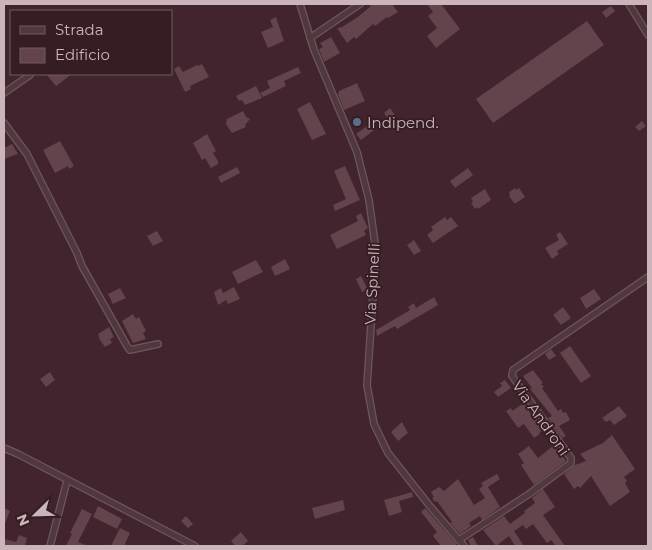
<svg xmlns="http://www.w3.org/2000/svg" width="652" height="550" viewBox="0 0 652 550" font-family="Montserrat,sans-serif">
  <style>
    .building { fill: #63434c }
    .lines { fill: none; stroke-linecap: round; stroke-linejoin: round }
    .street-casing { stroke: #6e565d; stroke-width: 8 }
    .street { stroke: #51383f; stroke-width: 5.5 }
    .service-dot { fill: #5c6f8a; stroke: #361d24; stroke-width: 2 }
    .labels { text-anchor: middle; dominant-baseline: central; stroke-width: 4; stroke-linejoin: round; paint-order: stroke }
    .poi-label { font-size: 15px; fill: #cbb5bb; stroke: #361d24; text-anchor: start }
    .street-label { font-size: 15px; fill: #cbb5bb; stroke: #361d24 }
  </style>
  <rect width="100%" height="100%" fill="#41242d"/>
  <!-- building -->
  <g class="building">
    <path d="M369,4h23l6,8 -10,6 -1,-1 -12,9 -2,-2 -17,15 -2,-2 -7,6 -10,-15 5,-1 16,-10 13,-11z"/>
    <path d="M427,4h14l19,25 -24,19 -9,-12 10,-8 -9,-12 5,-4z"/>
    <path d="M611,6l4,5 -9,7 -4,-6z"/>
    <path d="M276,17l8,24 -16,7 -7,-16 12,-5 -3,-7z"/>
    <path d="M587,21l17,24 -111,78 -17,-24z"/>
    <path d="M331,37l9,16 -16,9 -5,-13 4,-2 -3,-4z"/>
    <path d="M202,64l7,13 -19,9 1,3 -6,3 -11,-23 5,-3 4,6 14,-7 1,1z"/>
    <path d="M298,67l3,6 -17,8 2,5 -23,11 -3,-4 10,-5 -3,-7z"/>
    <path d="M46,74h26l-16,12z"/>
    <path d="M357,83l8,18 -21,9 -6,-15 1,-4z"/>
    <path d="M256,86l6,12 -17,7 -3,-5 -3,1 -3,-5z"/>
    <path d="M310,102l16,32 -14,6 -15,-31z"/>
    <path d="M390,108l5,7 -7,4 -4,-6z"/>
    <path d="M243,111l3,6 4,2 -5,6 1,2 -14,6 -6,-9 1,-5z"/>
    <path d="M642,121l4,5 -7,5 -4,-4z"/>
    <path d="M370,124l4,6 -13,10 -5,-6z"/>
    <path d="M207,134l9,17 -3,2 5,8v3l-7,4 -6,-10 -3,2 -9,-17z"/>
    <path d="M60,141l14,25 -5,3 -1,-3 -13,7 -12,-23z"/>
    <path d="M12,144l6,10 -14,5v-11z"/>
    <path d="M345,166l15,34 -25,11 -2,-6 13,-6 -12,-28z"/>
    <path d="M237,167l3,6 -19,10 -3,-6z"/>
    <path d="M468,168l5,7 -18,13 -5,-7z"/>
    <path d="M515,188l1,2 3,-2 6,9 -9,6h-2l-5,-7 1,-1 -1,-3z"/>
    <path d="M485,189l6,11 -13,9 -1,-2 -2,2 -4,-6 2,-1 -2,-4z"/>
    <path d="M361,213l7,15 -4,3 2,4 -29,14 -7,-14 28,-14 -2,-5z"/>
    <path d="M445,217l2,3 4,-3 7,9 -25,17 -6,-8 6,-5 -2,-3z"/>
    <path d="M157,231l6,10 -10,5 -6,-10z"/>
    <path d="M560,232l8,12 -11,7 2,3 -7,5 -7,-11 14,-8 -3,-5z"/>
    <path d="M414,240l7,11 -7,4 -7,-10z"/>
    <path d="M285,259l5,10 -15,7 -4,-9z"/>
    <path d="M256,260l7,12 -25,12 -6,-12z"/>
    <path d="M361,276l7,14 -6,2 -6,-13z"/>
    <path d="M234,287l6,12 -12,5 -2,-4 -8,5 -4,-13 7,-4 2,5z"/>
    <path d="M120,288l6,10 -13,6 -5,-10z"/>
    <path d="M594,289l7,10 -15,10 -6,-11z"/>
    <path d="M434,297l4,8 -41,24 -2,-3 -18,10 -1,-6 34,-20 -2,-3 6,-4 2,5z"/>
    <path d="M563,307l8,11 -10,7 -8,-10z"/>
    <path d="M133,314l3,5 3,-2 7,14 -3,2 3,6 -13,4 -11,-22z"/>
    <path d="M109,327l5,10 -4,2 2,4 -7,4 -5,-7 -2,-6z"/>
    <path d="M570,346l21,30 -10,7 -21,-30z"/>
    <path d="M551,349l5,7 -7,4 -4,-6z"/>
    <path d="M533,370l10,13 -2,1 3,3 -2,1 16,23 3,-2 2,4 3,-1 4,8 -11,6 7,10 -4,2 -14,-20 4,-2 -22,-27 2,-1 -9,-12z"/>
    <path d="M50,372l5,8 -9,7 -6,-8z"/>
    <path d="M505,380l6,8 -13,9 -4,-5 8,-6 -2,-3z"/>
    <path d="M524,403l10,16 2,-1 6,8v5l-3,2 1,1 -6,4 -10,-14 -6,4 -12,-17 5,-3 1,3z"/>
    <path d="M619,406l8,10 -13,9 -4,-5 -4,2 -4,-4z"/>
    <path d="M402,422l6,11 -10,8 -7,-9z"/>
    <path d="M612,435l23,34 -11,8 3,4 -2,2 5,9 -20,14 -19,-30 -11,12 -2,-2 -4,3 -10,-15 11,-9 11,-4 -6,-7 23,-11z"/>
    <path d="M554,445l12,16 -32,24 -13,-20 3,-2 -6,-9 11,-8 9,12z"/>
    <path d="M497,474l3,5 -12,8 12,20 -18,13 -2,-4 -11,7 2,3 -11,8 -10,-11 2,-1 -15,-21 -2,1 -3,-4 2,-1 -3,-5 8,-5 5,4 14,-12 16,26 11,-7 -6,-9 4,-3 -2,-3z"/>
    <path d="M543,489l12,18 -12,8 22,31h-9l-5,-6 -4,3 -14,-19 -7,5 -3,-4 -9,6 10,15h-9l-6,-10 -13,10 -13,-16 21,-14 6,8 15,-11 -1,-2 11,-8 -3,-5z"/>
    <path d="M412,492l1,5 -14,4 3,11 -13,4 -5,-16z"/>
    <path d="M343,500l2,10 -30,9 -3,-11z"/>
    <path d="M98,506l24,13 -5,10 -24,-12z"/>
    <path d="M4,508l6,3 -6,15z"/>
    <path d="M425,508l31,35v3h-15l-8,-10 4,-4 -16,-20z"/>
    <path d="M82,509l10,5 -14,28 10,4h-22l6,-12 -2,-1z"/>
    <path d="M186,516l7,8 -5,4 -7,-7z"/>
    <path d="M120,528l10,5 -6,13h-13z"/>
    <path d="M241,532l7,9 -6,5h-7l-4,-5z"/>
    <path d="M19,535l8,3 -2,8h-21v-7l12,3z"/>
    <path d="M473,537l5,9h-7l-3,-6z"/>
  </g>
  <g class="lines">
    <defs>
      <g id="street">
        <path d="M300,4l14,46 43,102 12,48 7,51 -9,134 7,39 14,29 41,52 35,41"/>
        <path d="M629,4l19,31"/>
        <path d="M310,38l50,-34"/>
        <path d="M4,93l26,-18"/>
        <path d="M4,123l23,31 50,99 5,13 45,80 3,4 28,-6"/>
        <path d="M4,448l14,6 177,92"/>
        <path d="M459,540l70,-46 42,-31v-5l-59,-82 1,-6 135,-93"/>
        <path d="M50,546l17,-65"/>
      </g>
    </defs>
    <!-- street casing -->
    <use href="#street" class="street-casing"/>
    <!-- street -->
    <use href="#street" class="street"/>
  </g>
  <!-- markers -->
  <circle class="service-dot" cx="357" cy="122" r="5"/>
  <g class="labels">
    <!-- poi labels -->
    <g class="poi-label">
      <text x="367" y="122">Indipend.</text>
    </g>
    <!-- street labels -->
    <g class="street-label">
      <text transform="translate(372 284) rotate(-87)">Via Spinelli</text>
      <text transform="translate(541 418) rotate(55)">Via Androni</text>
    </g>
  </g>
  <!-- border -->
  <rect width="652" height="550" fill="none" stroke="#cbb5bb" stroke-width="10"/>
  <!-- legend -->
  <rect x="10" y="10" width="162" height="65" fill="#361d24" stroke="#725a60"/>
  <rect x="20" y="26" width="25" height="8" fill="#51383f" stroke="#725a60"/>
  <text x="55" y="35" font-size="15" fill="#cbb5bb">Strada</text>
  <rect x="20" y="48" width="25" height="15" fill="#63434c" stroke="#725a60"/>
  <text x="55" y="60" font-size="15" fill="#cbb5bb">Edificio</text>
  <!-- north arrow -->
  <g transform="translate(35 515) rotate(247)" stroke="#361d24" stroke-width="4" paint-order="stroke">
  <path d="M0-4L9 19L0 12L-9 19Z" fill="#cbb5bb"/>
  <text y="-8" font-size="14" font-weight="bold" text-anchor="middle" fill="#cbb5bb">N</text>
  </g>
</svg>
